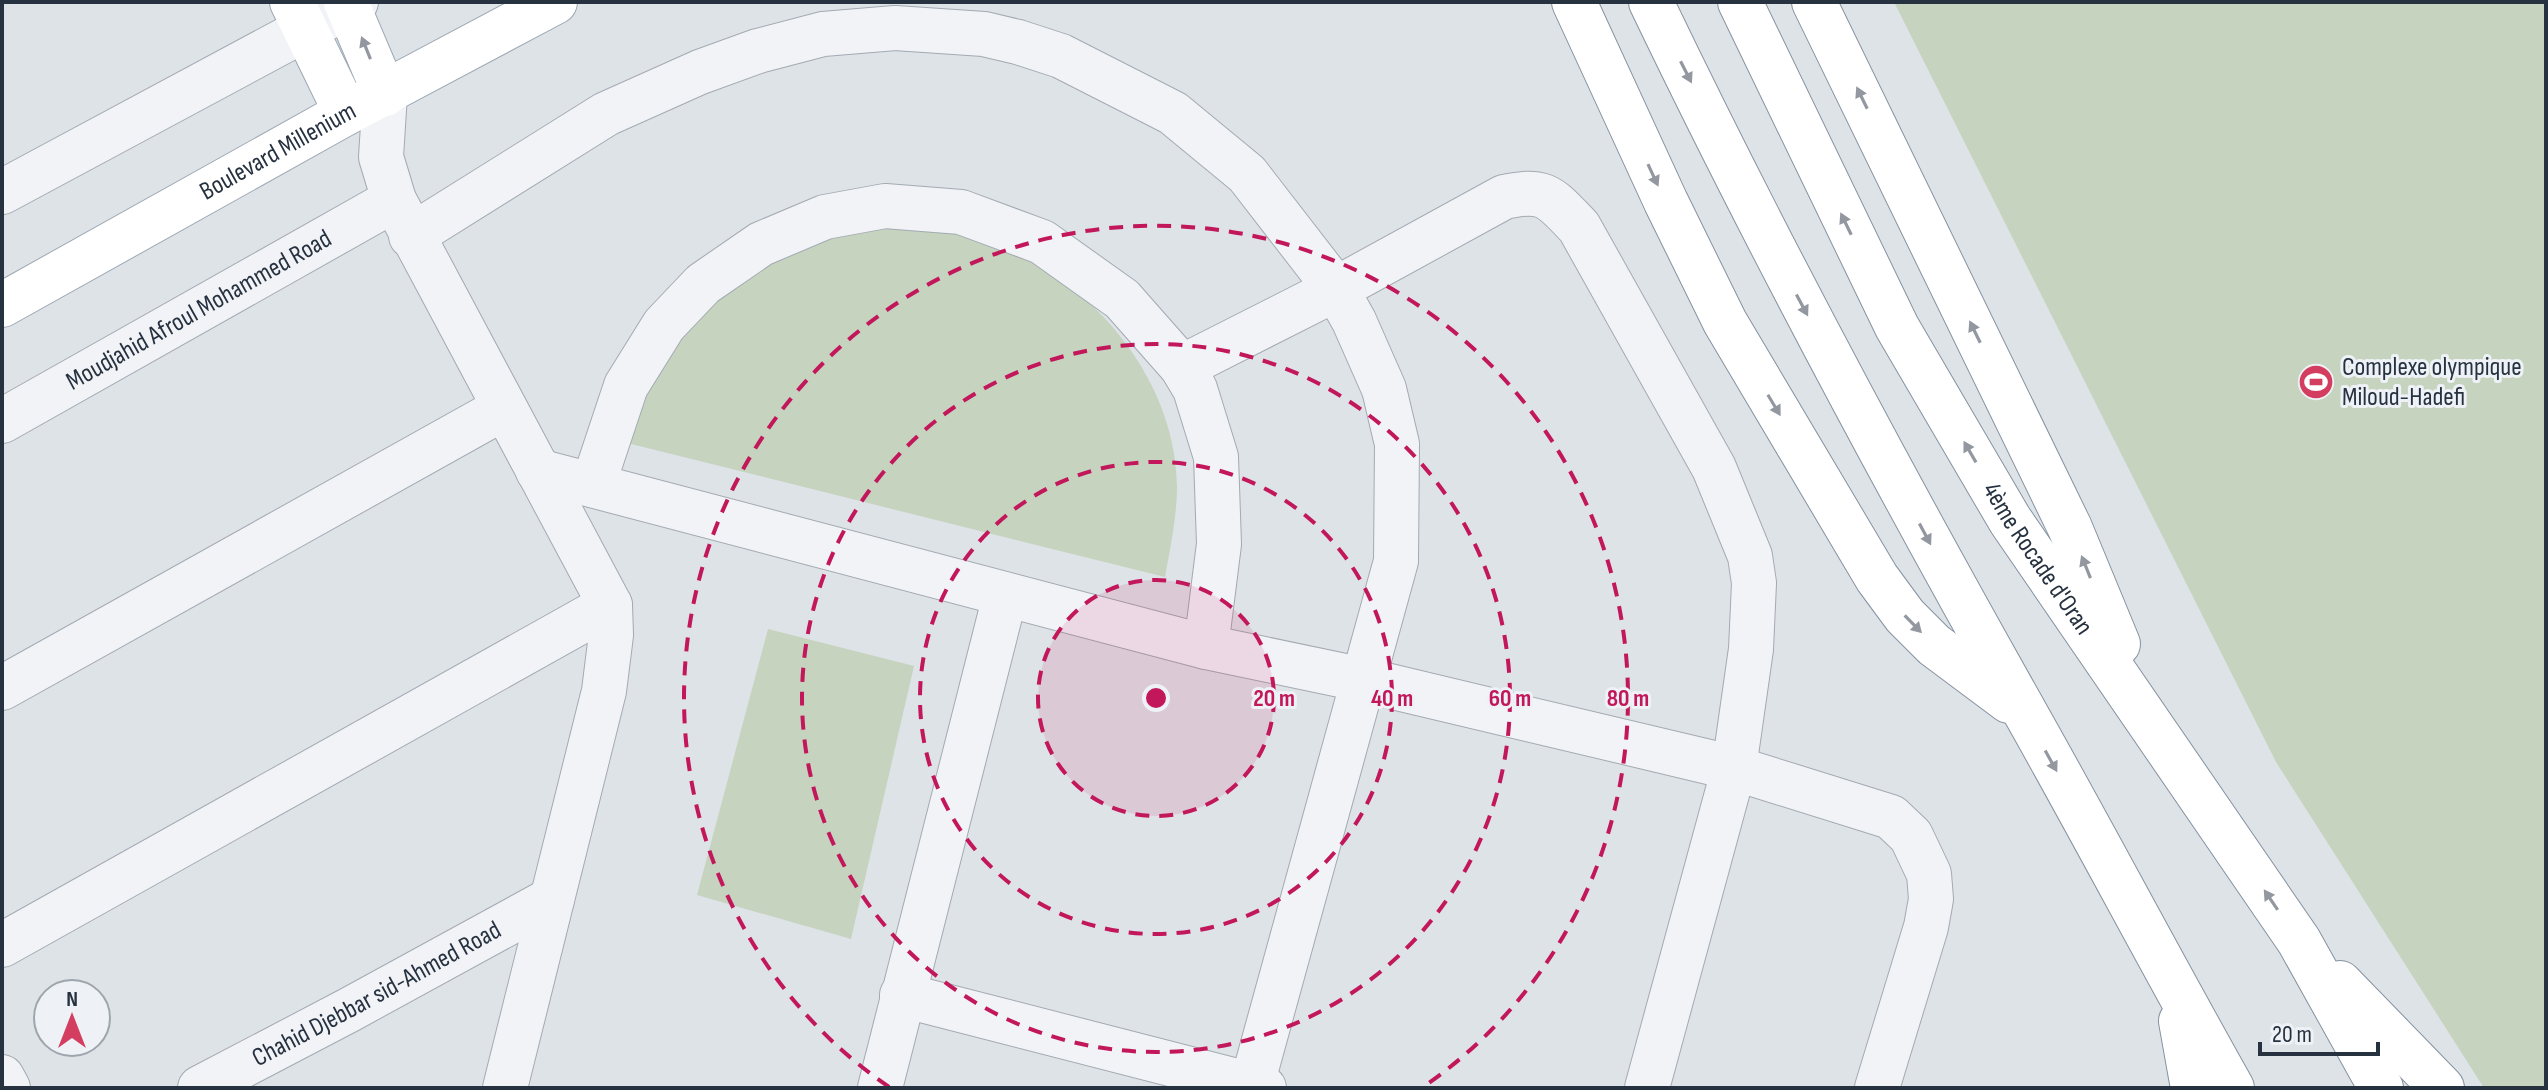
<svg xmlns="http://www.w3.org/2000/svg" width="2548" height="1090" viewBox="0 0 2548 1090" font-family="'Sofia Sans Condensed',sans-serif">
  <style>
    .green { fill: #c6d3bf }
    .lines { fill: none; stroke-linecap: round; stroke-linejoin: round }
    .minor-casing { stroke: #a3aab2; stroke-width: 46 }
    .major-casing { stroke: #9da8b4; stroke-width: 46 }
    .highway-casing { stroke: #8592a0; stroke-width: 46 }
    .minor { stroke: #f1f3f7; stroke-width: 44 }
    .major { stroke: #fff; stroke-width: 44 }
    .highway { stroke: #fff; stroke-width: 44 }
    .oneway { fill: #9398a0 }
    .ring { fill: none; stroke: #c2185b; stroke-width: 4; stroke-dasharray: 14 10 }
    .labels { text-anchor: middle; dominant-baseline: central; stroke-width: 6; stroke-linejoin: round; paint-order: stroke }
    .street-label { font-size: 26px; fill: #273240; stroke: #eef2f6 }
    .poi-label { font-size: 26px; fill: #273240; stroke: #eef2f6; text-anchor: start }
    .centre { fill: #c2185b; stroke: #eef2f6; stroke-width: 4 }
    .ring-label { font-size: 24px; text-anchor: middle; font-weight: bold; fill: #c2185b; stroke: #eef2f6; stroke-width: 6; stroke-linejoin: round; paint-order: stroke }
  </style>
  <rect width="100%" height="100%" fill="#dee3e8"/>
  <!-- green -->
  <g class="green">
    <path d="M1894,2h652v1086h-62l-208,-326z"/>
    <path d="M889,219c26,5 51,10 77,16 11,2 25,3 36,8 93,44 174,136 175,244 0,28 -7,63 -12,90l-554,-138 26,-56 105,-119z"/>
    <path d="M768,629l146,37 -63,273 -154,-44z"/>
  </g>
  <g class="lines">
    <defs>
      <g id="minor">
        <path d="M385,94l-4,63 13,43 216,405 1,30 -7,56 -99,397"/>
        <path d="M2,192l354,-190"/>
        <path d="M411,236l195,-122 94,-42 58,-21 65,-17 72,-6 89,6 34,8 43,14 112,57 74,61 89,115 18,32 30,68 13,55 -1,117 -145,527"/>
        <path d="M1182,367l154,-78 168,-92c42,-9 46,0 75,30l135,241 36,88 4,27 -3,66 -17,119 -87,320"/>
        <path id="s1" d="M2,421l392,-221"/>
        <path d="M538,471l668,176 158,33 370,88 157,49 20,19 18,38 2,25 -5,28 -49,161"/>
        <path d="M593,485l33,-99 38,-61 39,-41 58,-40 64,-27 60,-11 76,6 81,30 80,57 60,68 13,22 21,68 3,87 -13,103"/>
        <path d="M2,688l502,-280"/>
        <path d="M2,945l608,-340"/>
        <path d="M902,995l362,93"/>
        <path d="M2,1077l6,11"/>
        <path id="s2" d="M200,1088l149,-78 203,-111"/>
        <path d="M880,1088l125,-492"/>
      </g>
      <g id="major">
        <path d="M292,2l54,111"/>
        <path d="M346,2l39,92"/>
        <path id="s3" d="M2,305l344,-192 209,-111"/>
      </g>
      <g id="highway">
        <path d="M1574,2l92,200 59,120 152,256 28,38 29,29 75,56"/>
        <path d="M1651,2c116,242 243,478 375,712 70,124 136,250 206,374"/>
        <path id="s4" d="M1740,2l157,325 113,193 289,421 82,147"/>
        <path d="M1814,2l256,526 48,116"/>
        <path d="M2340,983l102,105"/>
        <path d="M2181,1021l12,67"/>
      </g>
    </defs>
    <!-- minor casing -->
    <use href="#minor" class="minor-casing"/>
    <!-- major casing -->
    <use href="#major" class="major-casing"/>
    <!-- highway casing -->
    <use href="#highway" class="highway-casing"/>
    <!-- minor -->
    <use href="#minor" class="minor"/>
    <!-- major -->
    <use href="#major" class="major"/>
    <!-- highway -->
    <use href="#highway" class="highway"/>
  </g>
  <!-- one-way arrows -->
  <defs><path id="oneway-solid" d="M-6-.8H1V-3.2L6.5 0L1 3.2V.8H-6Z" transform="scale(2)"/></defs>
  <g class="oneway">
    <use href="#oneway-solid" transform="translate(366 48) rotate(-112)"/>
    <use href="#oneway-solid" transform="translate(1686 72) rotate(63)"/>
    <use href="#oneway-solid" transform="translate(1862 98) rotate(-116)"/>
    <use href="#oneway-solid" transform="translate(1653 175) rotate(65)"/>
    <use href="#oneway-solid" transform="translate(1846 224) rotate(-116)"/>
    <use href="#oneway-solid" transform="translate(1802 305) rotate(62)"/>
    <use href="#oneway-solid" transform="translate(1975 332) rotate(-116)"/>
    <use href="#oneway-solid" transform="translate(1774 405) rotate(59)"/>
    <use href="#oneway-solid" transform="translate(1970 452) rotate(-120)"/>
    <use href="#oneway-solid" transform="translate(1925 534) rotate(62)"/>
    <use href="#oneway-solid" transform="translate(2086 567) rotate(-112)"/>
    <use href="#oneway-solid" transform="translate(1913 624) rotate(46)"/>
    <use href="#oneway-solid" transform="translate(2051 761) rotate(61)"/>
    <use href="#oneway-solid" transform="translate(2271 900) rotate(-124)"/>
  </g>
  <!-- distance rings -->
  <circle cx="1156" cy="698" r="118" fill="#c2185b" fill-opacity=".12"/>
  <g class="ring">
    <circle cx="1156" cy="698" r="118"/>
    <circle cx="1156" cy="698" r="236"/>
    <circle cx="1156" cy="698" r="354"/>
    <path d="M889 1087A472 472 0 1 1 1423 1087"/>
  </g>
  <!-- icons -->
  <defs>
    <symbol id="stadium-disc" viewBox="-11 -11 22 22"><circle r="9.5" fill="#d33e60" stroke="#eef2f6"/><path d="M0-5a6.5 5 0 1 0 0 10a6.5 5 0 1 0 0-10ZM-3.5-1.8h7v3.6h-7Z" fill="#fff"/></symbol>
  </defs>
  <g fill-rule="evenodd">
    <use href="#stadium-disc" x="2296" y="362" width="40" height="40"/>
  </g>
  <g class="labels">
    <!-- street labels -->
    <g class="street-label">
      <text stroke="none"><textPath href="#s3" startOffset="316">Boulevard Millenium</textPath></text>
      <text stroke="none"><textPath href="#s1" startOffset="226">Moudjahid Afroul Mohammed Road</textPath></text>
      <text stroke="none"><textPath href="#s4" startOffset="632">4ème Rocade d'Oran</textPath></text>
      <text stroke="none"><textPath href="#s2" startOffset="200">Chahid Djebbar sid-Ahmed Road</textPath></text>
    </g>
    <!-- poi labels -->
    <g class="poi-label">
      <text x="2342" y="367">Complexe olympique<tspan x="2342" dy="30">Miloud-Hadefi</tspan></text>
    </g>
  </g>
  <circle cx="1156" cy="698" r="12" class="centre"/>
  <g class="ring-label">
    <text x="1274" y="706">20 m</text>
    <text x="1392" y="706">40 m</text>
    <text x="1510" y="706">60 m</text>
    <text x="1628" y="706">80 m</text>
  </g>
  <!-- border -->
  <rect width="2548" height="1090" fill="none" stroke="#273240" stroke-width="8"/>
  <!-- north arrow -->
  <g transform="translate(72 1018)"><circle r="38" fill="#eef2f6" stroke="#9ea5ad" stroke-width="2"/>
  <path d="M0-6L14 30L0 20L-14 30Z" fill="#d33e60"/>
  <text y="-12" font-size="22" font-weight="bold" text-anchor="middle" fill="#273240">N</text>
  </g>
  <!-- scale -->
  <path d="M2260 1042v12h118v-12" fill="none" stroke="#273240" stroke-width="4"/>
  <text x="2272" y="1042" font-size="24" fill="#273240" stroke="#eef2f6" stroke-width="6" paint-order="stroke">20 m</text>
</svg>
